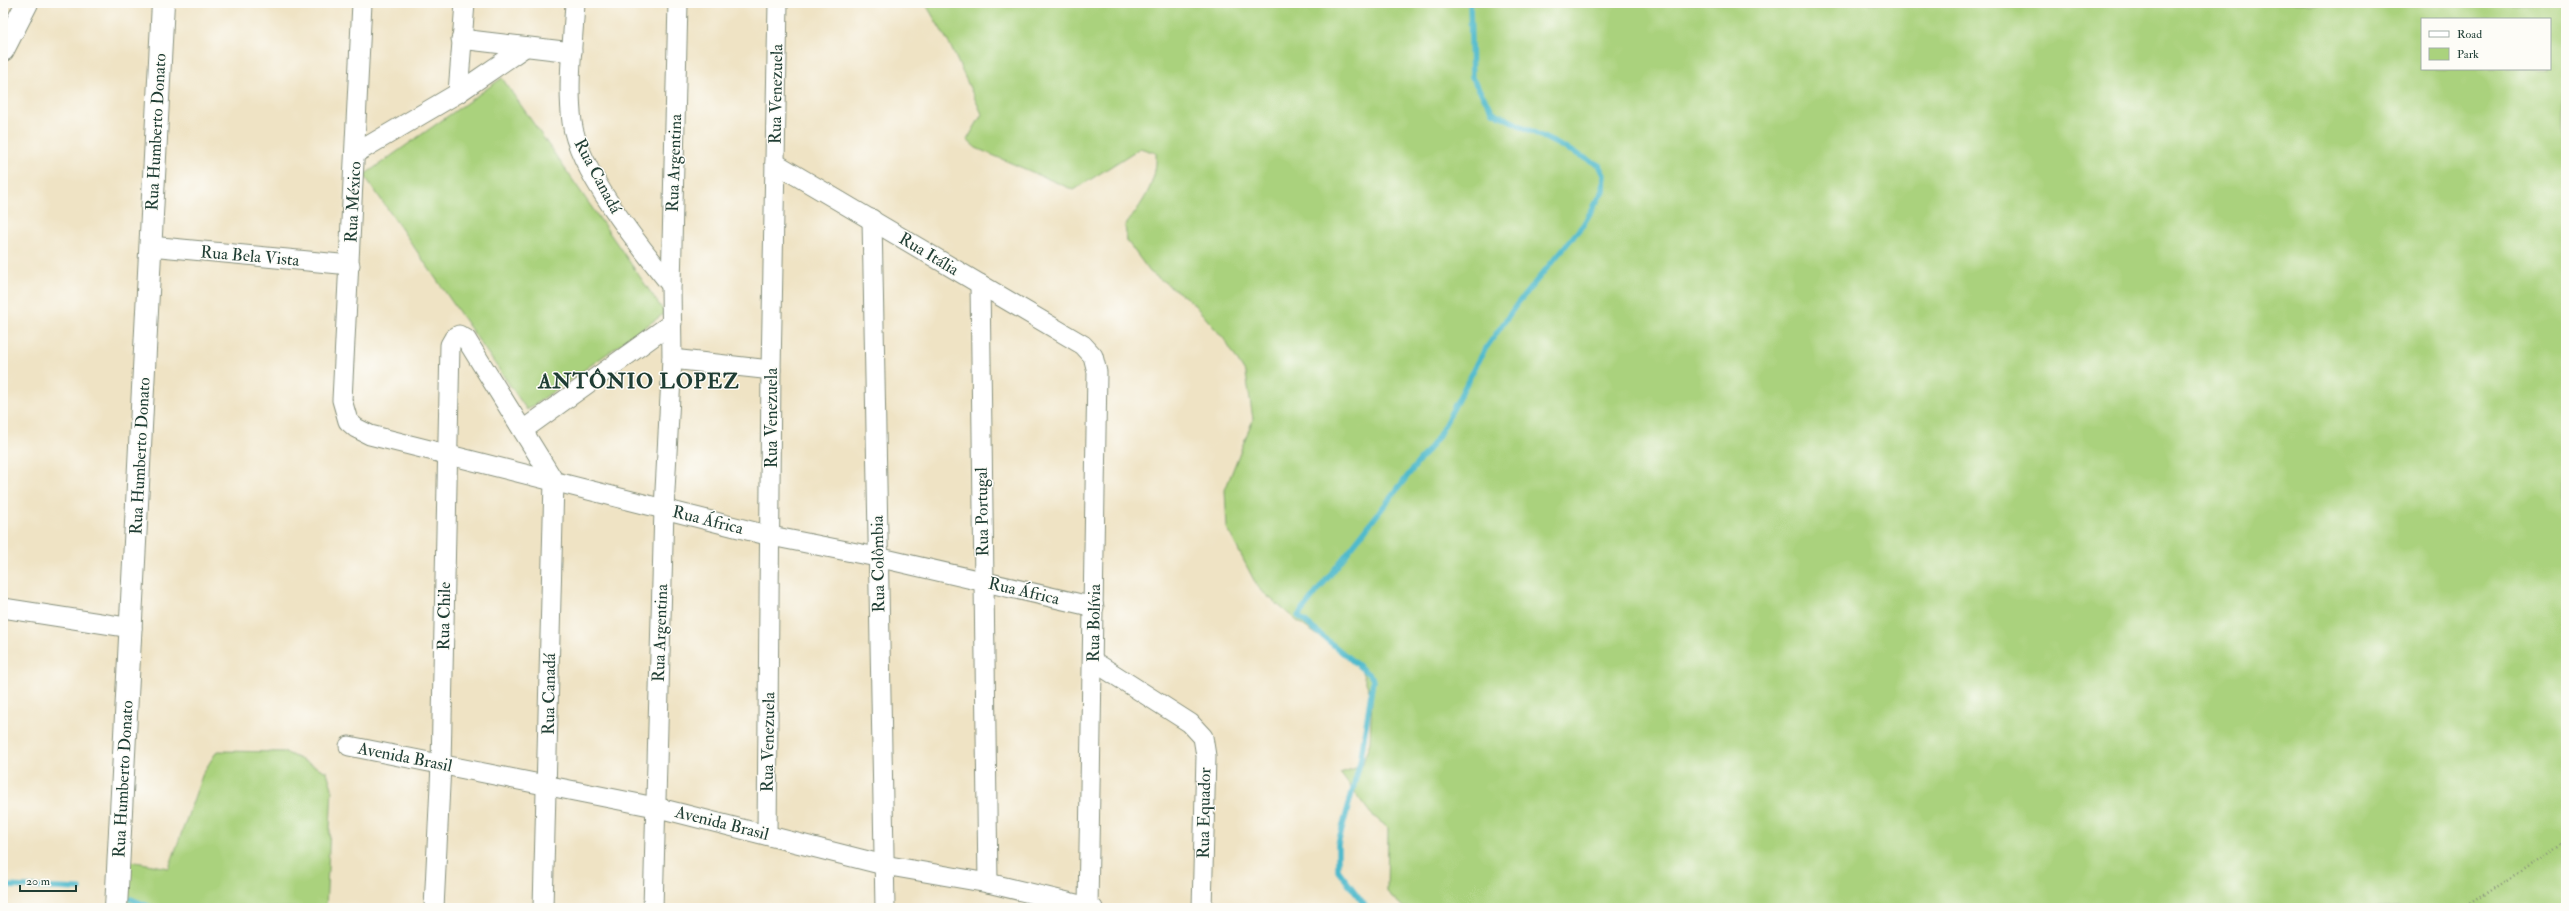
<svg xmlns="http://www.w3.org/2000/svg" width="2569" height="911" viewBox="0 0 2569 911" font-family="'IM FELL Double Pica',serif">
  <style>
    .green { fill: #aad27d; stroke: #648858; fill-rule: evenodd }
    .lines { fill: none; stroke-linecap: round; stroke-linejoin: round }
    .stream { stroke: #4fbacc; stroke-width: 5.5 }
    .minor-casing { stroke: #87907c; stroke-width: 21 }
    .secondary-casing { stroke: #87907c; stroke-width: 24 }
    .primary-casing { stroke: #87907c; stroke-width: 24 }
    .path { stroke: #87907c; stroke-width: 2.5; stroke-dasharray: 1 3; stroke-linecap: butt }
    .minor { stroke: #fff; stroke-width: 19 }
    .secondary { stroke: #fff; stroke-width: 22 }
    .primary { stroke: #fff; stroke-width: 22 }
    .labels { text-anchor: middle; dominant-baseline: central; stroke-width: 3; stroke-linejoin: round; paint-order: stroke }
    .street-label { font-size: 17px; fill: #1f3d34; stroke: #fdfcf7 }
    .district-label { font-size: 21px; font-weight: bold; letter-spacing: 1px; fill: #1f3d34; stroke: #fdfcf7 }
  </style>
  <rect width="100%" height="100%" fill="#fdfcf7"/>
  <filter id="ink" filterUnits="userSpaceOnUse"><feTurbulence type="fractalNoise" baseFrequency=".025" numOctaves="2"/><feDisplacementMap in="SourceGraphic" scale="8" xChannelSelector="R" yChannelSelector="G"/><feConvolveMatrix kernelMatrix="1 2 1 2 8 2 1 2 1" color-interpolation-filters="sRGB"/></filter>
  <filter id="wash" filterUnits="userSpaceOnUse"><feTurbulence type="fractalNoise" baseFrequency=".012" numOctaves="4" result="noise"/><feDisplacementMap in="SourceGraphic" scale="16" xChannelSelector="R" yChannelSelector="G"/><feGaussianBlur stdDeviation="0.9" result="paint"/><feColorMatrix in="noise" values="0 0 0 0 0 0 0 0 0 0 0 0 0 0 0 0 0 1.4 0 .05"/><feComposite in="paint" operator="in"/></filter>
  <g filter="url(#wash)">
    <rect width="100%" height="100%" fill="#efe3c4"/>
    <!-- green -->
    <g class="green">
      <path d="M925,3h1641v905h-1162l-17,-16 1,-64 -17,-14 -31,-41 22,-7 8,-24 2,-44 -13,-34 -62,-43 -39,-33 -31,-60 -2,-38 28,-71 -7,-45 -22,-35 -33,-38 -41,-29 -23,-31 -2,-15c17,-22 33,-44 31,-73l-16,-5 -66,42 -98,-42 -9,-8 15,-26 -32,-69zM2422,19h128v50h-128z"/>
      <path d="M502,78l163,235 -138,97 -163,-235z"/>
      <path d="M217,751l68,1 42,20 5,16 -6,120h-200l4,-47 39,7 34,-95z"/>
    </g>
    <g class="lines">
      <!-- stream -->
      <g class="stream">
        <path d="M3,886l77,3"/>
        <path d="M131,899l22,9"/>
        <path d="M1367,908l-29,-38v-26l22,-81 13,-82 -1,-4 -74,-61 140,-179 46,-86 33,-47 66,-79 20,-34 1,-16 -5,-10 -106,-53 -21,-34 -2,-75"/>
      </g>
    </g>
  </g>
  <g filter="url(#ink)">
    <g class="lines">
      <defs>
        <g id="minor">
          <path d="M362,3l-20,397 6,21 8,7 14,7 401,101 106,21 217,50"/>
          <path d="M575,3c-2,39 -8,80 -3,119 6,48 68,125 99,163"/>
          <path d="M461,39l111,13"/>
          <path d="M458,93l7,-90"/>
          <path d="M356,153l102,-60 67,-46"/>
          <path d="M775,163l308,182 10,11 4,16 -9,535"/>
          <path d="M872,219l13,689"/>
          <path d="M150,246l200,19"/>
          <path d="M980,284l8,599"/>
          <path d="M672,359l99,11"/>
          <path d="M523,430l149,-107"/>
          <path d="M3,608l129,20"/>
          <path d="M1093,661l97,62 13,14 3,19 -4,152"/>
          <path d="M349,746l306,61 229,58 104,18 105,25"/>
          <path d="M767,834l4,-464 7,-367"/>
          <path d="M434,908l7,-143 9,-420 4,-7 5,-3 7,4 88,142 -11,427"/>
          <path d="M653,908l11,-399 8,-150 -1,-74 7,-282"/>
        </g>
        <path id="secondary" d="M116,908l47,-905"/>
        <path id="primary" d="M3,50l24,-47"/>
      </defs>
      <!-- minor casing -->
      <use href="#minor" class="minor-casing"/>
      <!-- secondary casing -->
      <use href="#secondary" class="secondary-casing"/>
      <!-- primary casing -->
      <use href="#primary" class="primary-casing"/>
      <!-- path -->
      <path class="path" d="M2463,908l103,-66"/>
      <!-- minor -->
      <use href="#minor" class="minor"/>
      <!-- secondary -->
      <use href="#secondary" class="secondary"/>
      <!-- primary -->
      <use href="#primary" class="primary"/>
    </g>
  </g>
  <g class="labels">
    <!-- street labels -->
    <g class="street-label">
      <text transform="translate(776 94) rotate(-89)">Rua Venezuela</text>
      <text transform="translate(156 132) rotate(-87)">Rua Humberto Donato</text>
      <text transform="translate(674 163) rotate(-88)">Rua Argentina</text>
      <text transform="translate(598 176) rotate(62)">Rua Canadá</text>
      <text transform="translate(353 202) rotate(-87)">Rua México</text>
      <text transform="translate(929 254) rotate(31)">Rua Itália</text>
      <text transform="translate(250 256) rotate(5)">Rua Bela Vista</text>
      <text transform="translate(771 418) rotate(-90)">Rua Venezuela</text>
      <text transform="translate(140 456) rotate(-87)">Rua Humberto Donato</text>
      <text transform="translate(982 512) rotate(-91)">Rua Portugal</text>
      <text transform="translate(708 520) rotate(14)">Rua África</text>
      <text transform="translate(878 564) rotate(-91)">Rua Colômbia</text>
      <text transform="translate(1024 591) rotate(13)">Rua África</text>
      <text transform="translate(444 616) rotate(-89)">Rua Chile</text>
      <text transform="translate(1094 623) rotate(-89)">Rua Bolívia</text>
      <text transform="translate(660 633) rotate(-88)">Rua Argentina</text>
      <text transform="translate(549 694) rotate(-89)">Rua Canadá</text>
      <text transform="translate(768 742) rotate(-89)">Rua Venezuela</text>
      <text transform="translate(405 757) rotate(11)">Avenida Brasil</text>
      <text transform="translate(123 779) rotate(-87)">Rua Humberto Donato</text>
      <text transform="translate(1204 813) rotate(-89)">Rua Equador</text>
      <text transform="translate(722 823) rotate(14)">Avenida Brasil</text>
    </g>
    <!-- district labels -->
    <g class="district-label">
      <text x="639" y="381">ANTÔNIO LOPEZ</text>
    </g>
  </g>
  <!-- margin -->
  <rect width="2569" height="911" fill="none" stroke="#fdfcf7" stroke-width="16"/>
  <!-- legend -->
  <rect x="2421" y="18" width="130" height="52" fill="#fdfcf7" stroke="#a4b0a9"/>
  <rect x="2429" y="31" width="20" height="6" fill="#ffffff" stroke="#a4b0a9"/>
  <text x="2457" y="38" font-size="12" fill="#1f3d34">Road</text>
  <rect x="2429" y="48" width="20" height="12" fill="#aad27d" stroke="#a4b0a9"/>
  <text x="2457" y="58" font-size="12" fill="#1f3d34">Park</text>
  <!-- scale -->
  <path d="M20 885v6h56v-6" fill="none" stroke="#1f3d34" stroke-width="2"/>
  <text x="26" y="885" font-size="12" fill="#1f3d34" stroke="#fdfcf7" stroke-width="3" paint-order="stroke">20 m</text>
</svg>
